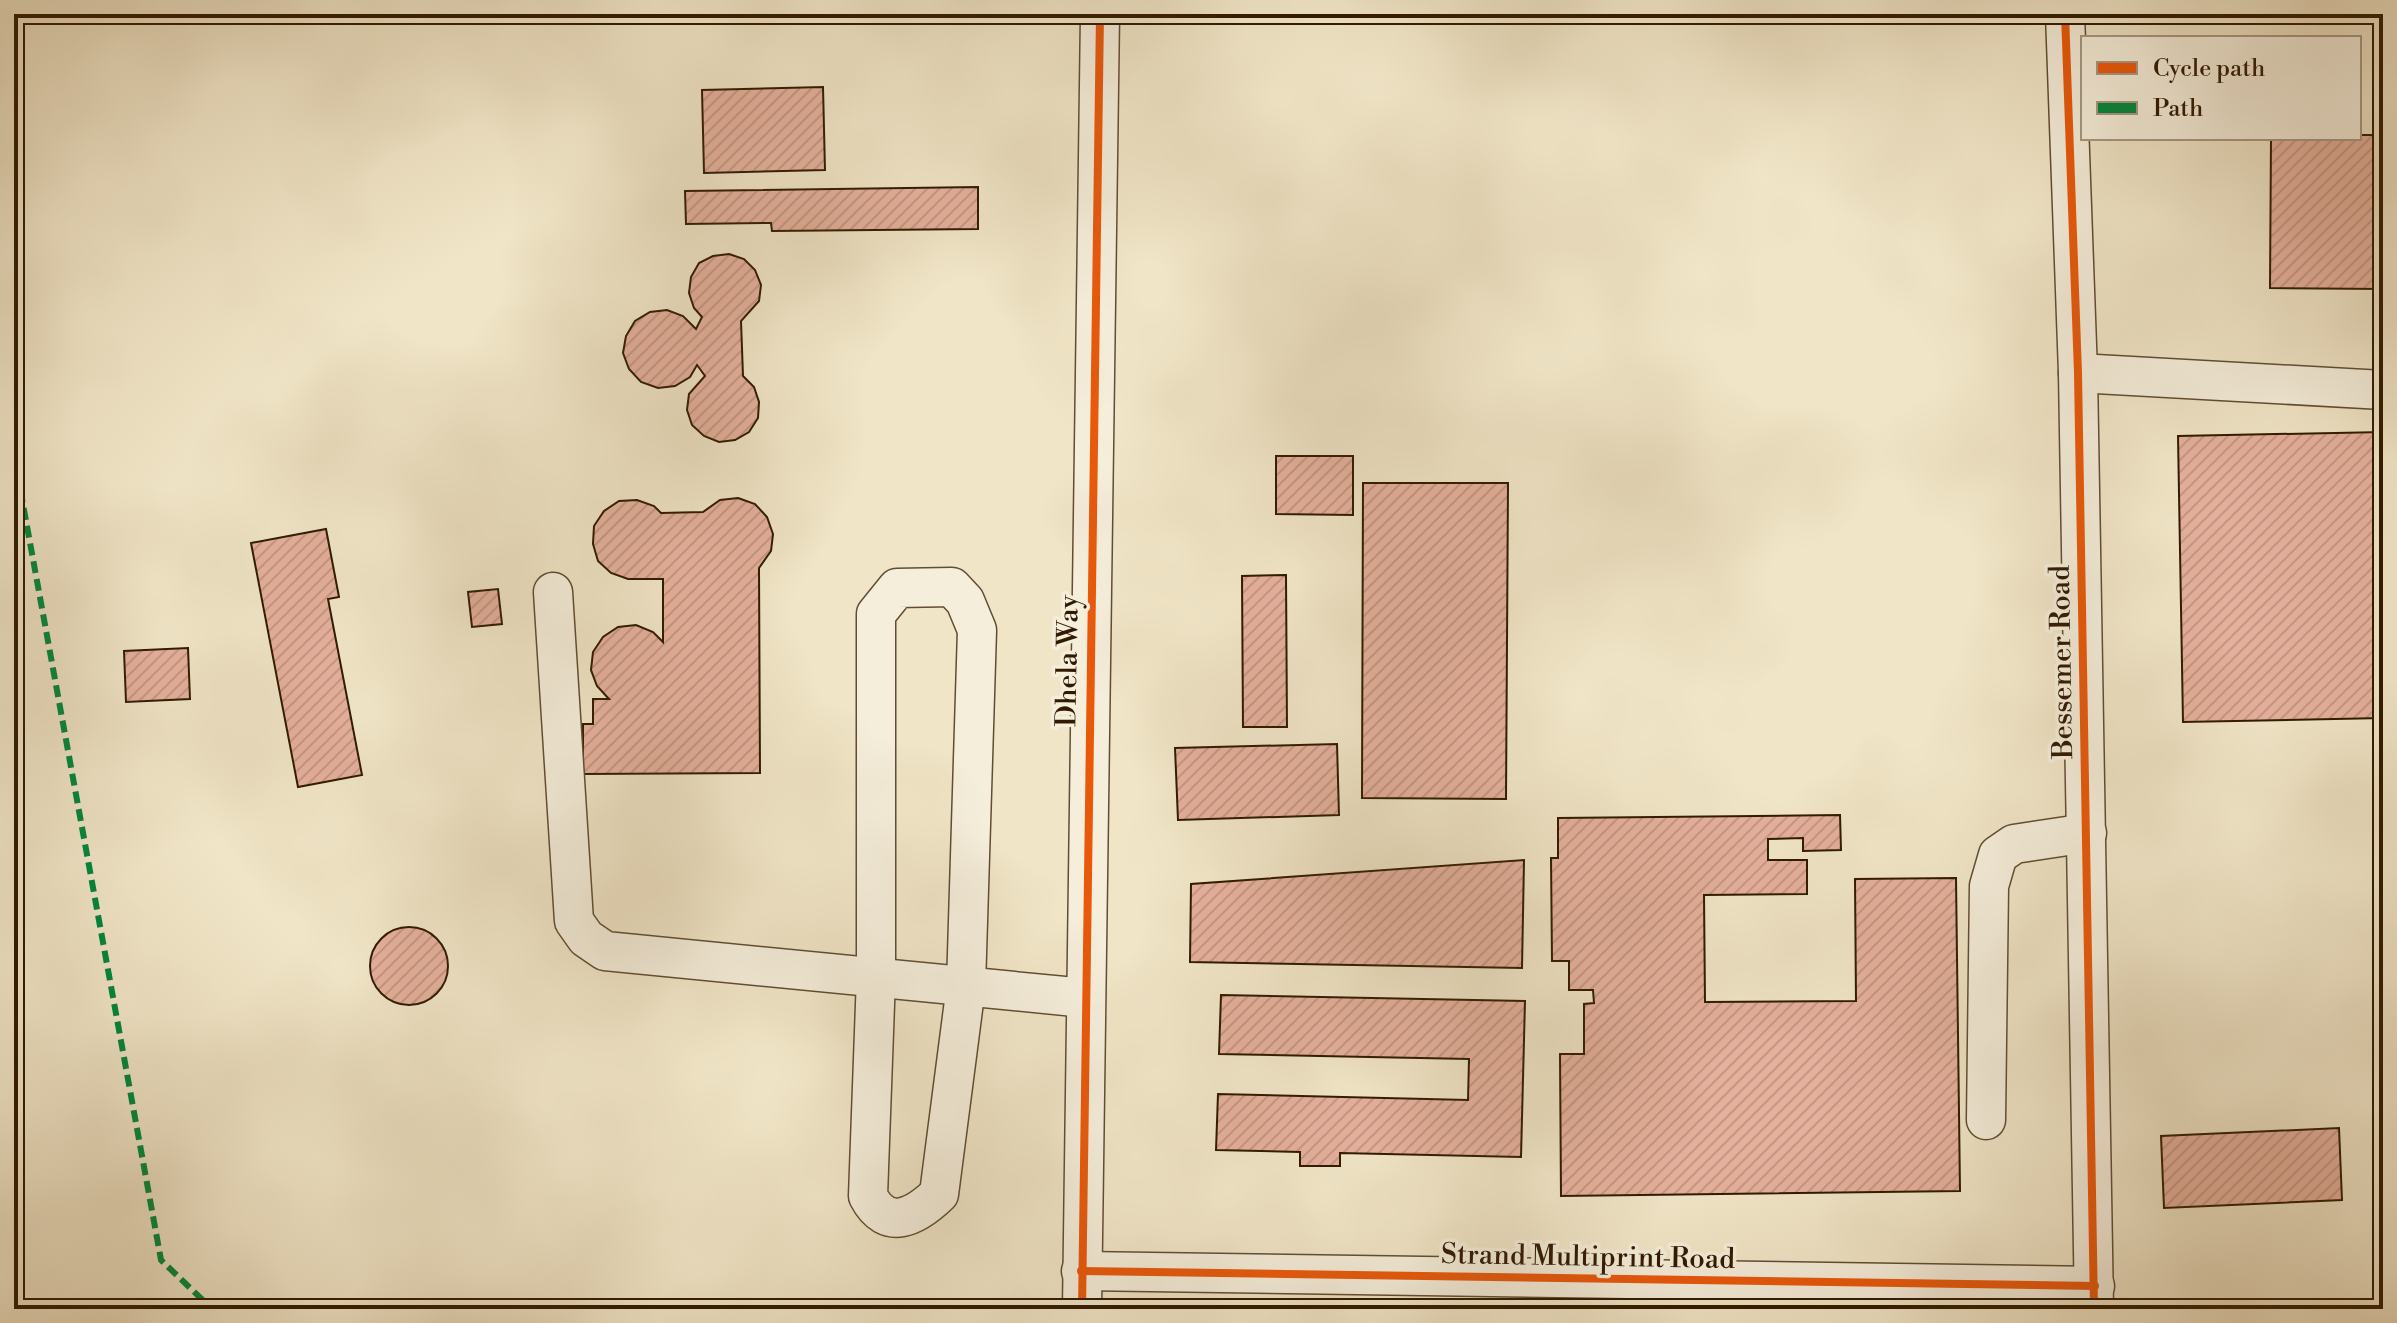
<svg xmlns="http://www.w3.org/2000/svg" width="2397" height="1323" viewBox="0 0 2397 1323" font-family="'Libre Bodoni',serif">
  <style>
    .building { fill: url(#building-hatch); stroke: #301a02; stroke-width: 2 }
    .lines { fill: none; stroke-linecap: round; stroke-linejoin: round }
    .minor-casing { stroke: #604d33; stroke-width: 41 }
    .minor { stroke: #f5eedb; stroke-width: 38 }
    .quiet { stroke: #00873e; stroke-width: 6; stroke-dasharray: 12 6; stroke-linecap: butt }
    .cycleway-casing { stroke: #f5eedb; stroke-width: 13 }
    .cycleway { stroke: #e8590c; stroke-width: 8 }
    .labels { text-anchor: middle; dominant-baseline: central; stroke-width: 7; stroke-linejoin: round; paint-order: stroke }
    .street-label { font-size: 28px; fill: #301a02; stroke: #f5eedb }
  </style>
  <defs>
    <pattern id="building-hatch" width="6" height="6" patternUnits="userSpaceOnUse" patternTransform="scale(2)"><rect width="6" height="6" fill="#e5b09c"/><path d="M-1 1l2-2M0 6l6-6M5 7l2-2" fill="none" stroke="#c59785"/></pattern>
  </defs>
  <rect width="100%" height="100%" fill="#f0e5c7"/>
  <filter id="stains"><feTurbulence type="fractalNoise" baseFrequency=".0025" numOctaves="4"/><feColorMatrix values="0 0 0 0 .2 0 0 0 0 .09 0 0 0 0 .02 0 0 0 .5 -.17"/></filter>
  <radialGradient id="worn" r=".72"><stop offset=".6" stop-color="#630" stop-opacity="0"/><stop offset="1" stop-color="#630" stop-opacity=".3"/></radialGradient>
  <!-- building -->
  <g class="building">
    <path d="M631,14h339v5l-339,3z"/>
    <path d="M823,87l2,83 -121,3 -2,-83z"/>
    <path d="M2359,135h24v154l-113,-1 1,-150h88z"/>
    <path d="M978,187v42l-206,2 -1,-8 -85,1 -1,-33z"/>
    <path d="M729,254l15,5 11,11 6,15 -2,16 -18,20 2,55 11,11 5,15 -1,16 -9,14 -14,8 -16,2 -15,-6 -12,-11 -5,-15 2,-16 16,-18 -8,-11 -7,12 -15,9 -17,2 -17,-6 -12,-13 -6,-16 3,-17 9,-15 15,-9 17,-2 16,6 13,13 6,-12 -8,-9 -5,-15 2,-16 8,-14 14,-7z"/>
    <path d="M2383,432v286l-200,4 -5,-286z"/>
    <path d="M1276,456h77v59l-77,-1z"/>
    <path d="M1363,483h145l-2,316 -144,-1z"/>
    <path d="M738,498l17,6 12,13 6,17 -2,17 -12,17 1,205 -177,1v-50h10v-25h16l-12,-13 -6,-16 2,-18 10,-15 15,-10 18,-2 17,7 10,10v-63h-35l-17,-6 -13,-12 -5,-17 1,-18 10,-15 15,-10 18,-1 17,6 7,7 42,-1 17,-12z"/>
    <path d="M326,529l13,68 -11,2 34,176 -64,12 -47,-244z"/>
    <path d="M1286,575l1,152h-44l-1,-151z"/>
    <path d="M498,589l4,35 -30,3 -4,-35z"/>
    <path d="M188,648l2,51 -64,3 -2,-51z"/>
    <path d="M1337,744l2,71 -161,5 -3,-72z"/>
    <path d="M1840,815l1,35 -38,1v-13l-35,1v21h39v34l-103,1 1,107 151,-1 -1,-122 101,-1 4,313 -399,5 -1,-142h24v-50l10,-1 -1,-13h-24v-29h-17l-1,-103h7v-40z"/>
    <path d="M1524,860l-2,108 -332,-6 1,-78z"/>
    <circle cx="409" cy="966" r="39"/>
    <path d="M1221,995l304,6 -4,156 -181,-4v13h-40v-14l-84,-2 2,-56 250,6 1,-41 -250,-5z"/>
    <path d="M2339,1128l3,72 -178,8 -3,-72z"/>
    <path d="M2383,1130v179h-4l-1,-178z"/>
  </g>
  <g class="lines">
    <defs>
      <g id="minor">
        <path d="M2065,14l13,359 16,936"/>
        <path d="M2078,373l305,17"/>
        <path d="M952,587l13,14 12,29 -11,356 -27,208c-23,22 -52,39 -71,2l8,-219v-363l21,-26z"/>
        <path d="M553,592l21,329 12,17 19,13 480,47"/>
        <path d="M1986,1120l3,-234 9,-31 16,-11 73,-11"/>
        <path d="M1081,1271l1014,15"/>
        <path d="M1082,1309l18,-1295"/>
      </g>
    </defs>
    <!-- minor casing -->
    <use href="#minor" class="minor-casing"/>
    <!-- minor -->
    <use href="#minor" class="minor"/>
    <!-- quiet -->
    <path class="quiet" d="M14,455l147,805 51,49"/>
    <defs>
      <g id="cycleway">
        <path d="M2065,14l13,359 16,936"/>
        <path d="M1081,1271l1014,15"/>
        <path d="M1082,1309l18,-1295"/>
      </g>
    </defs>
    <!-- cycleway casing -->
    <use href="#cycleway" class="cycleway-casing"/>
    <!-- cycleway -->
    <use href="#cycleway" class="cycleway"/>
  </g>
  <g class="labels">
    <!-- street labels -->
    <g class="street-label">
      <text transform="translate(1068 661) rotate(-89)">Dhela Way</text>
      <text transform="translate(2062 662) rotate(-91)">Bessemer Road</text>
      <text transform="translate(1588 1257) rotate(1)">Strand Multiprint Road</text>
    </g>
  </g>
  <!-- margin -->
  <rect width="2397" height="1323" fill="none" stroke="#f0e5c7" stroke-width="48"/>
  <rect x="16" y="16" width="2365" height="1291" fill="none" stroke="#301a02" stroke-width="4"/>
  <rect x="24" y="24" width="2349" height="1275" fill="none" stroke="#301a02" stroke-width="2"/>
  <!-- legend -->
  <rect x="2081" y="36" width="280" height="104" fill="#f5eedb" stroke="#a69984" stroke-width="2"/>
  <rect x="2097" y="62" width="40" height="12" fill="#e8590c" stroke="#a69984" stroke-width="2"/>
  <text x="2153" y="76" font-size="24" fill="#301a02">Cycle path</text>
  <rect x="2097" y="102" width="40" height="12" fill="#00873e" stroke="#a69984" stroke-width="2"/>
  <text x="2153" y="116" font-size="24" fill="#301a02">Path</text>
  <rect width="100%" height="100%" filter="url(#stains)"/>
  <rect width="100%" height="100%" fill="url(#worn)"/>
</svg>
